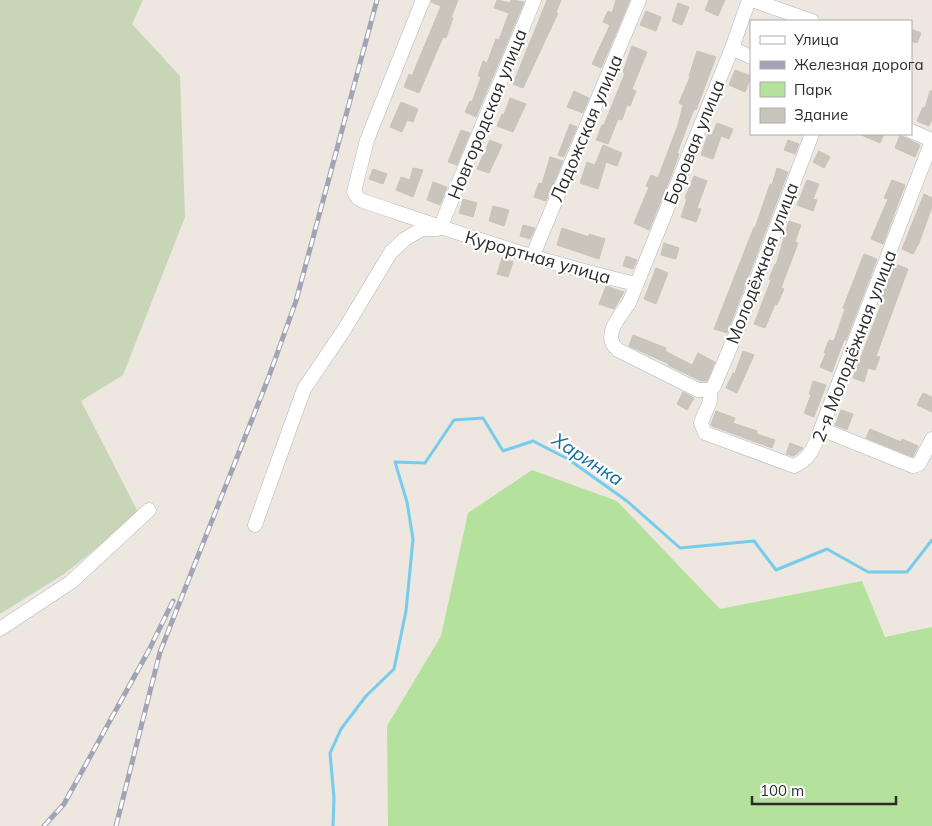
<svg xmlns="http://www.w3.org/2000/svg" width="932" height="826" viewBox="0 0 932 826" font-family="Mulish,sans-serif">
  <style>
    .green { fill: #b4e29d }
    .cemetery { fill: #c6d6b6 }
    .lines { fill: none; stroke-linecap: round; stroke-linejoin: round }
    .stream { stroke: #75ccec; stroke-width: 3 }
    .building { fill: #c9c5bd; stroke: #c9c3b8 }
    .minor-casing { stroke: #b2b5bf; stroke-width: 15 }
    .minor { stroke: #fff; stroke-width: 14 }
    .rail-casing { stroke: #a1a4b5; stroke-width: 5 }
    .rail { stroke: #fff; stroke-width: 3; stroke-dasharray: 9; stroke-linecap: butt }
    .labels { text-anchor: middle; dominant-baseline: central; stroke-width: 4.5; stroke-linejoin: round; paint-order: stroke }
    .street-label { font-size: 18px; fill: #2c2c2c; stroke: #fff }
    .water-label { font-size: 19px; font-style: italic; fill: #116b9b; stroke: #fff }
  </style>
  <rect width="100%" height="100%" fill="#ede7df"/>
  <!-- green -->
  <path class="green" d="M532,470l85,31 103,108 142,-28 23,56 47,-10v199h-544l-1,-100 54,-90 27,-123z"/>
  <!-- cemetery -->
  <path class="cemetery" d="M0,0h143l-11,24 48,52 5,141 -62,158 -42,26 58,113 -75,60 -64,40z"/>
  <g class="lines">
    <!-- stream -->
    <path class="stream" d="M333,826l1,-28 -4,-45 11,-24 25,-33 28,-27 12,-58 7,-72 -6,-37 -12,-40 30,1 29,-43 29,-2 20,33 30,-10 35,18 59,42 53,47 74,-7 22,29 51,-21 41,23h39l25,-32"/>
  </g>
  <!-- building -->
  <g class="building">
    <path d="M432,0h26l-7,18h2l-7,20 -3,-1 -24,56 -15,-6 5,-13 3,2 29,-70 -10,-4z"/>
    <path d="M497,0l13,3 1,-3 13,2 -48,115 -11,-5 5,-11 2,1 9,-25 -3,-1 5,-15 4,2 9,-24 3,1 10,-27 -15,-5z"/>
    <path d="M547,0h14l-5,13h2l-35,75 -10,-4z"/>
    <path d="M616,0h14l-29,68 -9,-4 18,-39 -7,-3 5,-11 4,2z"/>
    <path d="M709,0h16l-7,16 -13,-6z"/>
    <path d="M678,3l11,4 -7,18 -10,-4z"/>
    <path d="M646,11l15,6 -5,14 -16,-6z"/>
    <path d="M911,29l10,4 -4,10 -6,-2z"/>
    <path d="M632,46l15,6 -15,37 4,2 -6,15 -3,-1 -5,15 -4,-1 -10,25 -12,-4 6,-15h2l21,-52 -2,-1z"/>
    <path d="M697,51l19,6 -20,53 -2,-1 -17,44 2,1 -8,22 -22,54 -15,-7 15,-36 -3,-1 5,-11 7,3 20,-53 5,-20 -4,-2 11,-26 -1,-1z"/>
    <path d="M735,70l16,6 -6,16 -16,-7z"/>
    <path d="M574,91l15,7 -6,15 -16,-6z"/>
    <path d="M930,91h2v28l-3,7 -12,-5 6,-14 2,1z"/>
    <path d="M510,98l16,6 -13,28 -16,-6 5,-12 2,1z"/>
    <path d="M401,102l17,7 -5,13 -6,-2 -5,12 -12,-5z"/>
    <path d="M717,123l16,6 -4,10 -8,-3 -8,23 -12,-4 7,-21 4,1z"/>
    <path d="M570,124l7,3 -13,30 -6,-2z"/>
    <path d="M461,130l9,3 -13,32 -9,-3z"/>
    <path d="M859,134h25l-4,9z"/>
    <path d="M900,135l20,10 -5,12 -20,-9z"/>
    <path d="M490,140l12,5 -13,28 -12,-4z"/>
    <path d="M788,140l11,4 -4,10 -11,-4z"/>
    <path d="M603,145l19,8 -5,13 -11,-4 -8,27 -18,-6 7,-21 8,3z"/>
    <path d="M819,151l11,6 -6,11 -11,-6z"/>
    <path d="M550,157l13,4 -17,40 -12,-4 5,-14 3,1z"/>
    <path d="M413,168l10,2 -10,27 -17,-7 5,-13 9,3z"/>
    <path d="M777,168l11,4 -61,161 -13,-4 40,-102 1,1 15,-44 2,1z"/>
    <path d="M373,169l14,5 -4,10 -14,-5z"/>
    <path d="M694,176l13,5 -10,27 4,1 -5,13 -15,-5 6,-18 -2,-1z"/>
    <path d="M807,180l12,4 -6,15 4,1 -4,11 -16,-6z"/>
    <path d="M892,180l13,5 -22,59 -12,-5 17,-40 -4,-1z"/>
    <path d="M433,182l14,5 -7,18 -13,-5z"/>
    <path d="M924,194l8,4v9l-13,36 -6,11 -11,-5z"/>
    <path d="M463,199l14,4 -4,14 -14,-4z"/>
    <path d="M493,206l16,4 -5,16 -15,-5z"/>
    <path d="M789,221l12,4 -6,17 3,1 -17,45 3,1 -7,16 -2,-1 -10,24 -11,-4 17,-44 -2,-1 6,-15 1,1z"/>
    <path d="M523,225l12,3 -5,11 -10,-3z"/>
    <path d="M562,228l27,9v-3l16,5 -6,20 -42,-14z"/>
    <path d="M664,243l15,5 -3,11 -15,-4z"/>
    <path d="M864,254l13,5 -31,81h-2l-12,32 -12,-5 6,-14h-2l5,-13 5,1 11,-32 -2,-1z"/>
    <path d="M626,256l11,4 -4,9 -10,-3z"/>
    <path d="M502,258l11,4 -5,15 -11,-3z"/>
    <path d="M895,264l13,5 -32,87 4,1 -5,13 -7,-2 -4,14 -11,-4 31,-81 -2,-2z"/>
    <path d="M656,268l12,5 -12,31 -12,-5z"/>
    <path d="M606,286l18,6 -10,17 -15,-5z"/>
    <path d="M633,335l33,13 -1,3 27,14 6,-12 17,9 -8,19h-6l-33,-16 1,-1 -40,-18z"/>
    <path d="M743,351l11,4 -17,38 -11,-5 7,-15h2z"/>
    <path d="M813,381l13,4 -12,32 -10,-4 7,-18 -2,-1z"/>
    <path d="M683,392l11,6 -7,12 -10,-6z"/>
    <path d="M923,393l9,4v15l-15,-7z"/>
    <path d="M841,410l12,4 -6,16 -12,-5z"/>
    <path d="M716,411l19,7 -2,5 24,8v3l18,6 -3,8 -60,-22 -1,-2z"/>
    <path d="M870,429l31,13 1,-3 16,7 -5,11 -47,-19z"/>
    <path d="M790,443l13,5 -9,8 -8,-2z"/>
  </g>
  <g class="lines">
    <defs>
      <g id="minor">
        <path d="M423,0l-56,140 -13,52 4,6 5,3c90,30 181,62 273,83"/>
        <path d="M752,0l60,21"/>
        <path d="M732,48l19,9"/>
        <path d="M911,131l21,9"/>
        <path d="M440,228l94,-228"/>
        <path d="M533,255l106,-255"/>
        <path d="M709,390c5,12 -5,21 -8,33l4,10 89,33c12,-5 17,-13 22,-24l116,-301"/>
        <path d="M709,390h-11l-80,-40c-17,-14 2,-34 11,-47l103,-255 17,-48"/>
        <path d="M709,390l5,-4 22,-52 76,-200"/>
        <path d="M821,429l92,37 6,-2 13,-25"/>
        <path d="M255,525l49,-136 40,-59 47,-78 14,-13 17,-10h15"/>
        <path d="M0,629l71,-47 78,-72"/>
      </g>
    </defs>
    <!-- minor casing -->
    <use href="#minor" class="minor-casing"/>
    <!-- minor -->
    <use href="#minor" class="minor"/>
    <defs>
      <g id="rail">
        <path d="M44,826l20,-22 85,-154 24,-49"/>
        <path d="M116,826l44,-174 108,-273 28,-78 81,-301"/>
      </g>
    </defs>
    <!-- rail casing -->
    <use href="#rail" class="rail-casing"/>
    <!-- rail -->
    <use href="#rail" class="rail"/>
  </g>
  <g class="labels">
    <!-- street labels -->
    <g class="street-label">
      <text transform="translate(487 114) rotate(-68)">Новгородская улица</text>
      <text transform="translate(586 128) rotate(-67)">Ладожская улица</text>
      <text transform="translate(694 142) rotate(-68)">Боровая улица</text>
      <text transform="translate(538 257) rotate(16)">Курортная улица</text>
      <text transform="translate(762 263) rotate(-69)">Молодёжная улица</text>
      <text transform="translate(854 346) rotate(-69)">2-я Молодёжная улица</text>
    </g>
    <!-- water labels -->
    <g class="water-label">
      <text transform="translate(588 459) rotate(33)">Харинка</text>
    </g>
  </g>
  <!-- legend -->
  <rect x="750" y="20" width="162" height="115" fill="#ffffff" stroke="#ababab"/>
  <rect x="760" y="36" width="25" height="8" fill="#ffffff" stroke="#ababab"/>
  <text x="794" y="45" font-size="15" fill="#2c2c2c">Улица</text>
  <rect x="760" y="61" width="25" height="8" fill="#a1a4b5" stroke="#ababab"/>
  <text x="794" y="70" font-size="15" fill="#2c2c2c">Железная дорога</text>
  <rect x="760" y="82" width="25" height="15" fill="#b4e29d" stroke="#ababab"/>
  <text x="794" y="95" font-size="15" fill="#2c2c2c">Парк</text>
  <rect x="760" y="108" width="25" height="15" fill="#c9c5bd" stroke="#ababab"/>
  <text x="794" y="120" font-size="15" fill="#2c2c2c">Здание</text>
  <!-- scale -->
  <path d="M752 796v8h144v-8" fill="none" stroke="#2c2c2c" stroke-width="2.5"/>
  <text x="760" y="796" font-size="15" fill="#2c2c2c" stroke="#ffffff" stroke-width="4" paint-order="stroke">100 m</text>
</svg>
